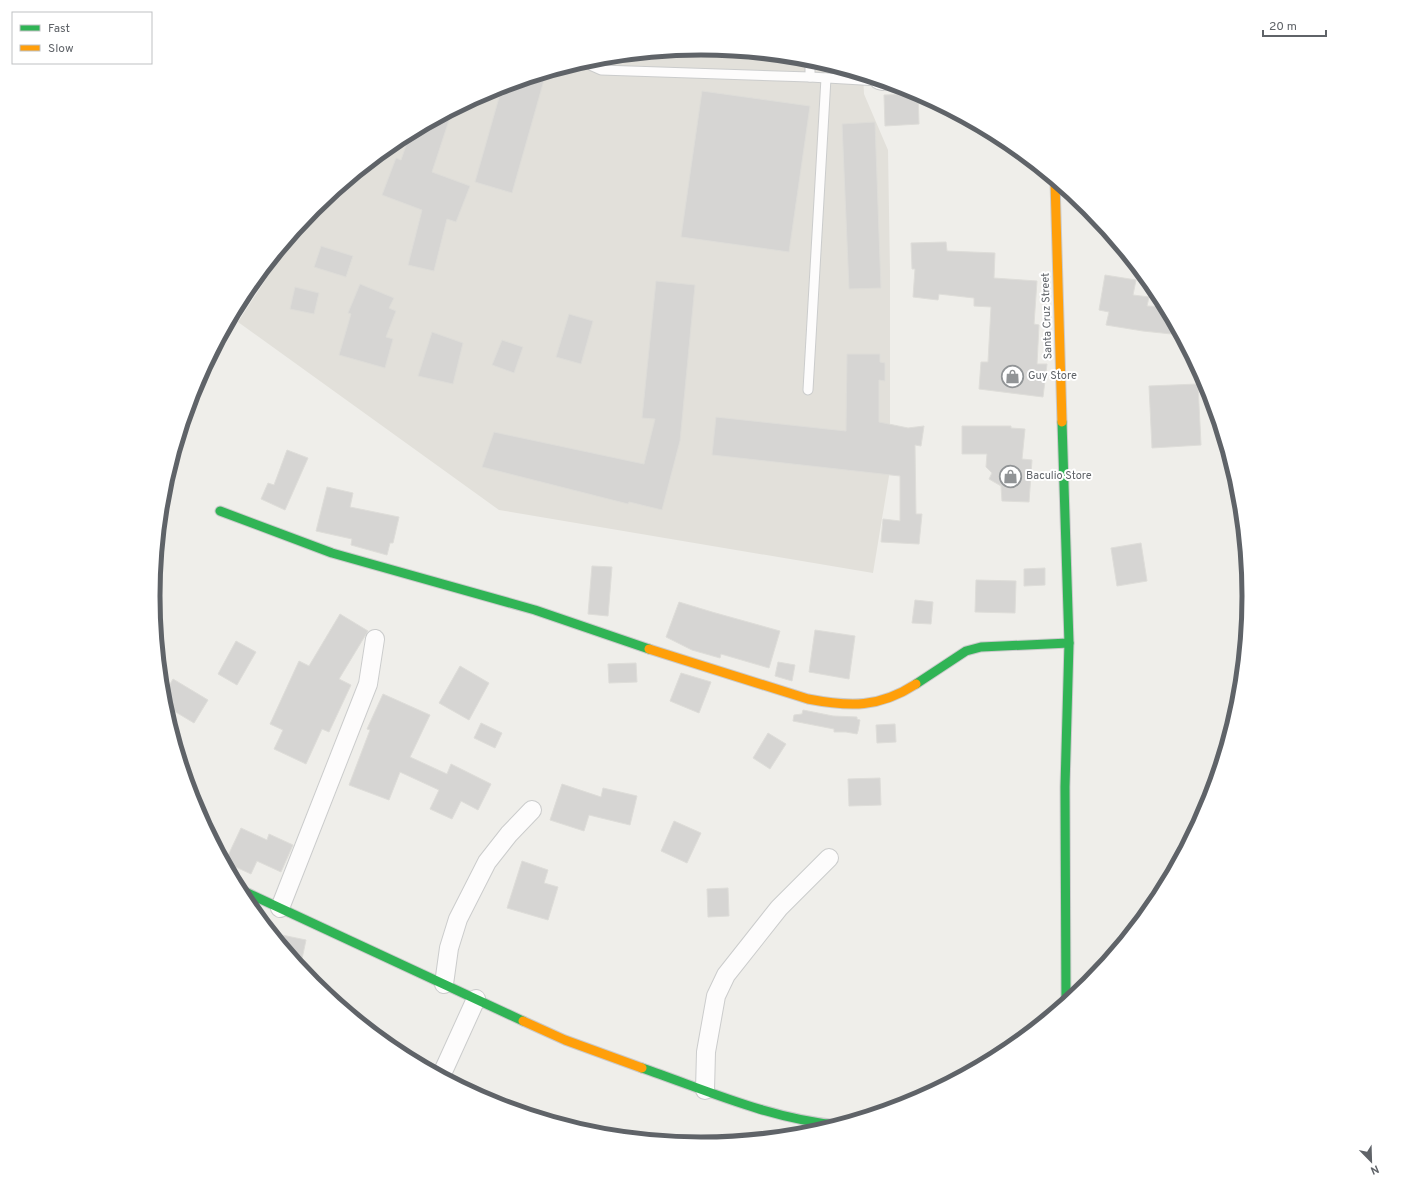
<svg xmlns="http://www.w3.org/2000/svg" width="1403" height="1193" viewBox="0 0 1403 1193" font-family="Overpass,sans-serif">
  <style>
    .education { fill: #e2e0da }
    .building { fill: #d6d5d3; stroke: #deddd9 }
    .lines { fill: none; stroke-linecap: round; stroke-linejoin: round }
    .lane-casing { stroke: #cbcccc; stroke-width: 11 }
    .street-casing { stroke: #cbcccc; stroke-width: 20 }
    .fast-casing { stroke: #cacacb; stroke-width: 11 }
    .slow-casing { stroke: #cacacb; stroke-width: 11 }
    .lane { stroke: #fdfcfc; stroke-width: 9 }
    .street { stroke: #fdfcfc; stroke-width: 18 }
    .fast { stroke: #30b455; stroke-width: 9 }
    .slow { stroke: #ff9f0a; stroke-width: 9 }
    .labels { text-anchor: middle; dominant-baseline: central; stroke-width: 4; stroke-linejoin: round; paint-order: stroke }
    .street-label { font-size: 11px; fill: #5f6368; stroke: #fff }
    .poi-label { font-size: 11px; fill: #5f6368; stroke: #fff; text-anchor: start }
    .rim { fill: none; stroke: #5f6368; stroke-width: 5 }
  </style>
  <rect width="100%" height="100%" fill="#efeeea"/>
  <!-- education -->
  <path class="education" d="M702,48l107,11 54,16 1,19 24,56 2,122v198l-17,103 -374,-63 -261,-188 65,-100 11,-14 83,-68 95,-50 103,-32z"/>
  <!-- building -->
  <g class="building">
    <path d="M546,73l-34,120 -37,-11 27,-95z"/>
    <path d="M702,91l108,15 -21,146 -108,-15z"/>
    <path d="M918,94l1,30 -34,2 -1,-31z"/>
    <path d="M452,111l-20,61 38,14 -14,36 -9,-3 -13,52 -26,-6 14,-55 -40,-15 14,-37 5,2 9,-26z"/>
    <path d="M875,122l6,166 -32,1 -7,-165z"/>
    <path d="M946,242l1,9 48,2 -1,25 43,3 -3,43 5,1 -2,39h10l-4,33 -64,-8 2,-27h7l3,-55 -17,-1v-8l-35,-4 -1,6 -25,-3 2,-28h-3l-1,-26z"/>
    <path d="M321,246l32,10 -7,21 -32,-10z"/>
    <path d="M1105,275l31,5 -3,15 16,2 -2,9 19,1 15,28 -38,-4 -37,-6 3,-13 -10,-2z"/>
    <path d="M656,281l39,4 -15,156 -18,69 -33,-8 -1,2 -146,-37 12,-35 150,32 11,-45 -13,-1z"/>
    <path d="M360,284l34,14 -5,10 7,3 -10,26 7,2 -8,29 -46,-13 12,-41 -3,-1z"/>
    <path d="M295,287l24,6 -5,21 -24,-5z"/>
    <path d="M569,314l24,7 -12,43 -25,-7z"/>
    <path d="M432,332l31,11 -10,41 -35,-8z"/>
    <path d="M502,340l21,7 -9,26 -22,-8z"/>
    <path d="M847,354h33v8l5,1v18l-6,-1v42l29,6 16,-2 -3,20 -6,-1 1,69h6l-3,30 -38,-2 2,-23 17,2v-45l-188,-21 4,-38 130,14z"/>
    <path d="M1198,384l3,61 -49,3 -3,-62z"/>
    <path d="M962,426h49v2l14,1 -3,30 10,1 -3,42 -27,-1 -1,-15 -12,-7 3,-6 -6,-6 1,-13h-25z"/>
    <path d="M287,450l21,8 -23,52 -24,-11 7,-16 6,2z"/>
    <path d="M327,487l26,6 -3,14 49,10 -6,26h-3l-3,12 -36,-10 1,-6 -36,-8z"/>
    <path d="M1141,543l6,38 -30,5 -6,-38z"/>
    <path d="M592,566l20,1 -4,49 -20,-2z"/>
    <path d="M1045,568v17l-21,1v-17z"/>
    <path d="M976,580l40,1 -1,32 -40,-1z"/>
    <path d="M915,600l18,2 -2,22 -19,-1z"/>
    <path d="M679,602l33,10 68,19 -11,37 -48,-14 -1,4 -28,-8 -26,-13z"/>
    <path d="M340,614l28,17 -29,48 12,6 -22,47 -7,-3 -16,35 -32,-15 9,-19 -13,-6 29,-63 10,5z"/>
    <path d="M815,630l40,6 -6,43 -40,-7z"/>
    <path d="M236,641l20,11 -19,33 -19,-11z"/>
    <path d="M778,662l17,3 -3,16 -17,-5z"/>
    <path d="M636,663l1,19 -28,1 -1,-19z"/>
    <path d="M460,666l29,17 -20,37 -30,-17z"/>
    <path d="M681,673l30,9 -12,31 -29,-12z"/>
    <path d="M173,679l35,21 -14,23 -30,-18 -1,-9z"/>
    <path d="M383,694l47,21 -20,42 37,17 4,-10 40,20 -13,26 -17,-9 -9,18 -22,-10 9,-19 -39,-18 -11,28 -40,-15 21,-55 -3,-1z"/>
    <path d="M803,710l30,6 24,1v2l3,1 -2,11 -1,3 -11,-2h-12v-3l-41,-8 1,-6 8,-1z"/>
    <path d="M481,723l21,10 -7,15 -21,-10z"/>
    <path d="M895,724l1,18 -19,1 -1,-18z"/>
    <path d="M768,733l18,11 -16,25 -17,-11z"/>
    <path d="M880,778l1,27 -32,1 -1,-27z"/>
    <path d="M562,784l39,13 2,-9 34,8 -7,29 -41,-10 -5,16 -34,-11z"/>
    <path d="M674,821l27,12 -14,30 -26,-12z"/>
    <path d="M241,828l26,12 2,-6 24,11 -12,27 -24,-11 -6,13 -26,-12z"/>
    <path d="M522,861l26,9 -4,13 14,4 -10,33 -41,-12z"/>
    <path d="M728,888l1,28 -21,1 -1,-28z"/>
    <path d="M272,933l34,7 -6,28 -10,-13z"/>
  </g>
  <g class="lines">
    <defs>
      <g id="lane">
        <path d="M586,61l6,5 9,4 209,7 69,4"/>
        <path d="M810,77v-18"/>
        <path d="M808,390l18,-312"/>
      </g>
      <g id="street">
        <path d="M879,80l4,1"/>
        <path d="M280,908l88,-224 7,-45"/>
        <path d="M444,984l5,-36 9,-29 29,-57 22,-28 23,-24"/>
        <path d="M441,1076l35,-77"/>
        <path d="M705,1090l1,-38 10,-56 10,-21 53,-67 50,-50"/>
      </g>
      <g id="fast">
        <path d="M1062,422l7,221 -4,144 1,216"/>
        <path d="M220,511l112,42 203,57 114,39"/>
        <path d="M916,684l50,-33 15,-4 88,-4"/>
        <path d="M239,889l284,132"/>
        <path d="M642,1068c64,22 128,51 196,57"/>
      </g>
      <g id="slow">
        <path d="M1055,181l7,241"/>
        <path d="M649,649l159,50c42,8 71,9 108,-15"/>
        <path d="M523,1021l42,19 77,28"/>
      </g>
    </defs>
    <!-- lane casing -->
    <use href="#lane" class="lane-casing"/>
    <!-- street casing -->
    <use href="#street" class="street-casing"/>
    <!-- fast casing -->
    <use href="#fast" class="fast-casing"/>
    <!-- slow casing -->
    <use href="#slow" class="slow-casing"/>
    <!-- lane -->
    <use href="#lane" class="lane"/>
    <!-- street -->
    <use href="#street" class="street"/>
    <!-- fast -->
    <use href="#fast" class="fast"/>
    <!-- slow -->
    <use href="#slow" class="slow"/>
  </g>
  <!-- icons -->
  <defs>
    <symbol id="shop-ring" viewBox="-11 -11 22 22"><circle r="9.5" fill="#fff" stroke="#919496" stroke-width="1.5"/><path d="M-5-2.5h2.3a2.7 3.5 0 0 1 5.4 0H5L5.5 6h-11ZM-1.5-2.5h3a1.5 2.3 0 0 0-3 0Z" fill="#919496"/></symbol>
  </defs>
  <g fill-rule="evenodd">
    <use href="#shop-ring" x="1000" y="364" width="25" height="25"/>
    <use href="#shop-ring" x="998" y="464" width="25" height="25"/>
  </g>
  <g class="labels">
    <!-- street labels -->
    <g class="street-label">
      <text transform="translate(1047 316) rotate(-92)">Santa Cruz Street</text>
    </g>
    <!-- poi labels -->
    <g class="poi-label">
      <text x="1028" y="376">Guy Store</text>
      <text x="1026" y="476">Baculio Store</text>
    </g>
  </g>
  <!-- crop -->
  <path d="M0 0H1403V1193H0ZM160 596a541 541 0 1 1 1082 0a541 541 0 1 1-1082 0Z" fill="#fff" fill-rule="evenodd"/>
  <path class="rim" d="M160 596a541 541 0 1 1 1082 0a541 541 0 1 1-1082 0Z"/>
  <!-- legend -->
  <rect x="12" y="12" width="140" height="52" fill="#ffffff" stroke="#bfc1c3"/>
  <rect x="20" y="25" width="20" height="6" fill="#30b455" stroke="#bfc1c3"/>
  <text x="48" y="32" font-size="12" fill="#5f6368">Fast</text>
  <rect x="20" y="45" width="20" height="6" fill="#ff9f0a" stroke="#bfc1c3"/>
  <text x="48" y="52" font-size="12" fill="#5f6368">Slow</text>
  <!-- north arrow -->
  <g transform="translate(1371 1161) rotate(157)" stroke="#ffffff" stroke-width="3" paint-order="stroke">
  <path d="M0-3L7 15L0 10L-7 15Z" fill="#5f6368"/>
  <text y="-6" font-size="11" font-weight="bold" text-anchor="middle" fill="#5f6368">N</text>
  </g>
  <!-- scale -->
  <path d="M1263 30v6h63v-6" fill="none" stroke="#5f6368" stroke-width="2"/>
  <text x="1269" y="30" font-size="12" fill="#5f6368" stroke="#ffffff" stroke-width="3" paint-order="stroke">20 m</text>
</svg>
